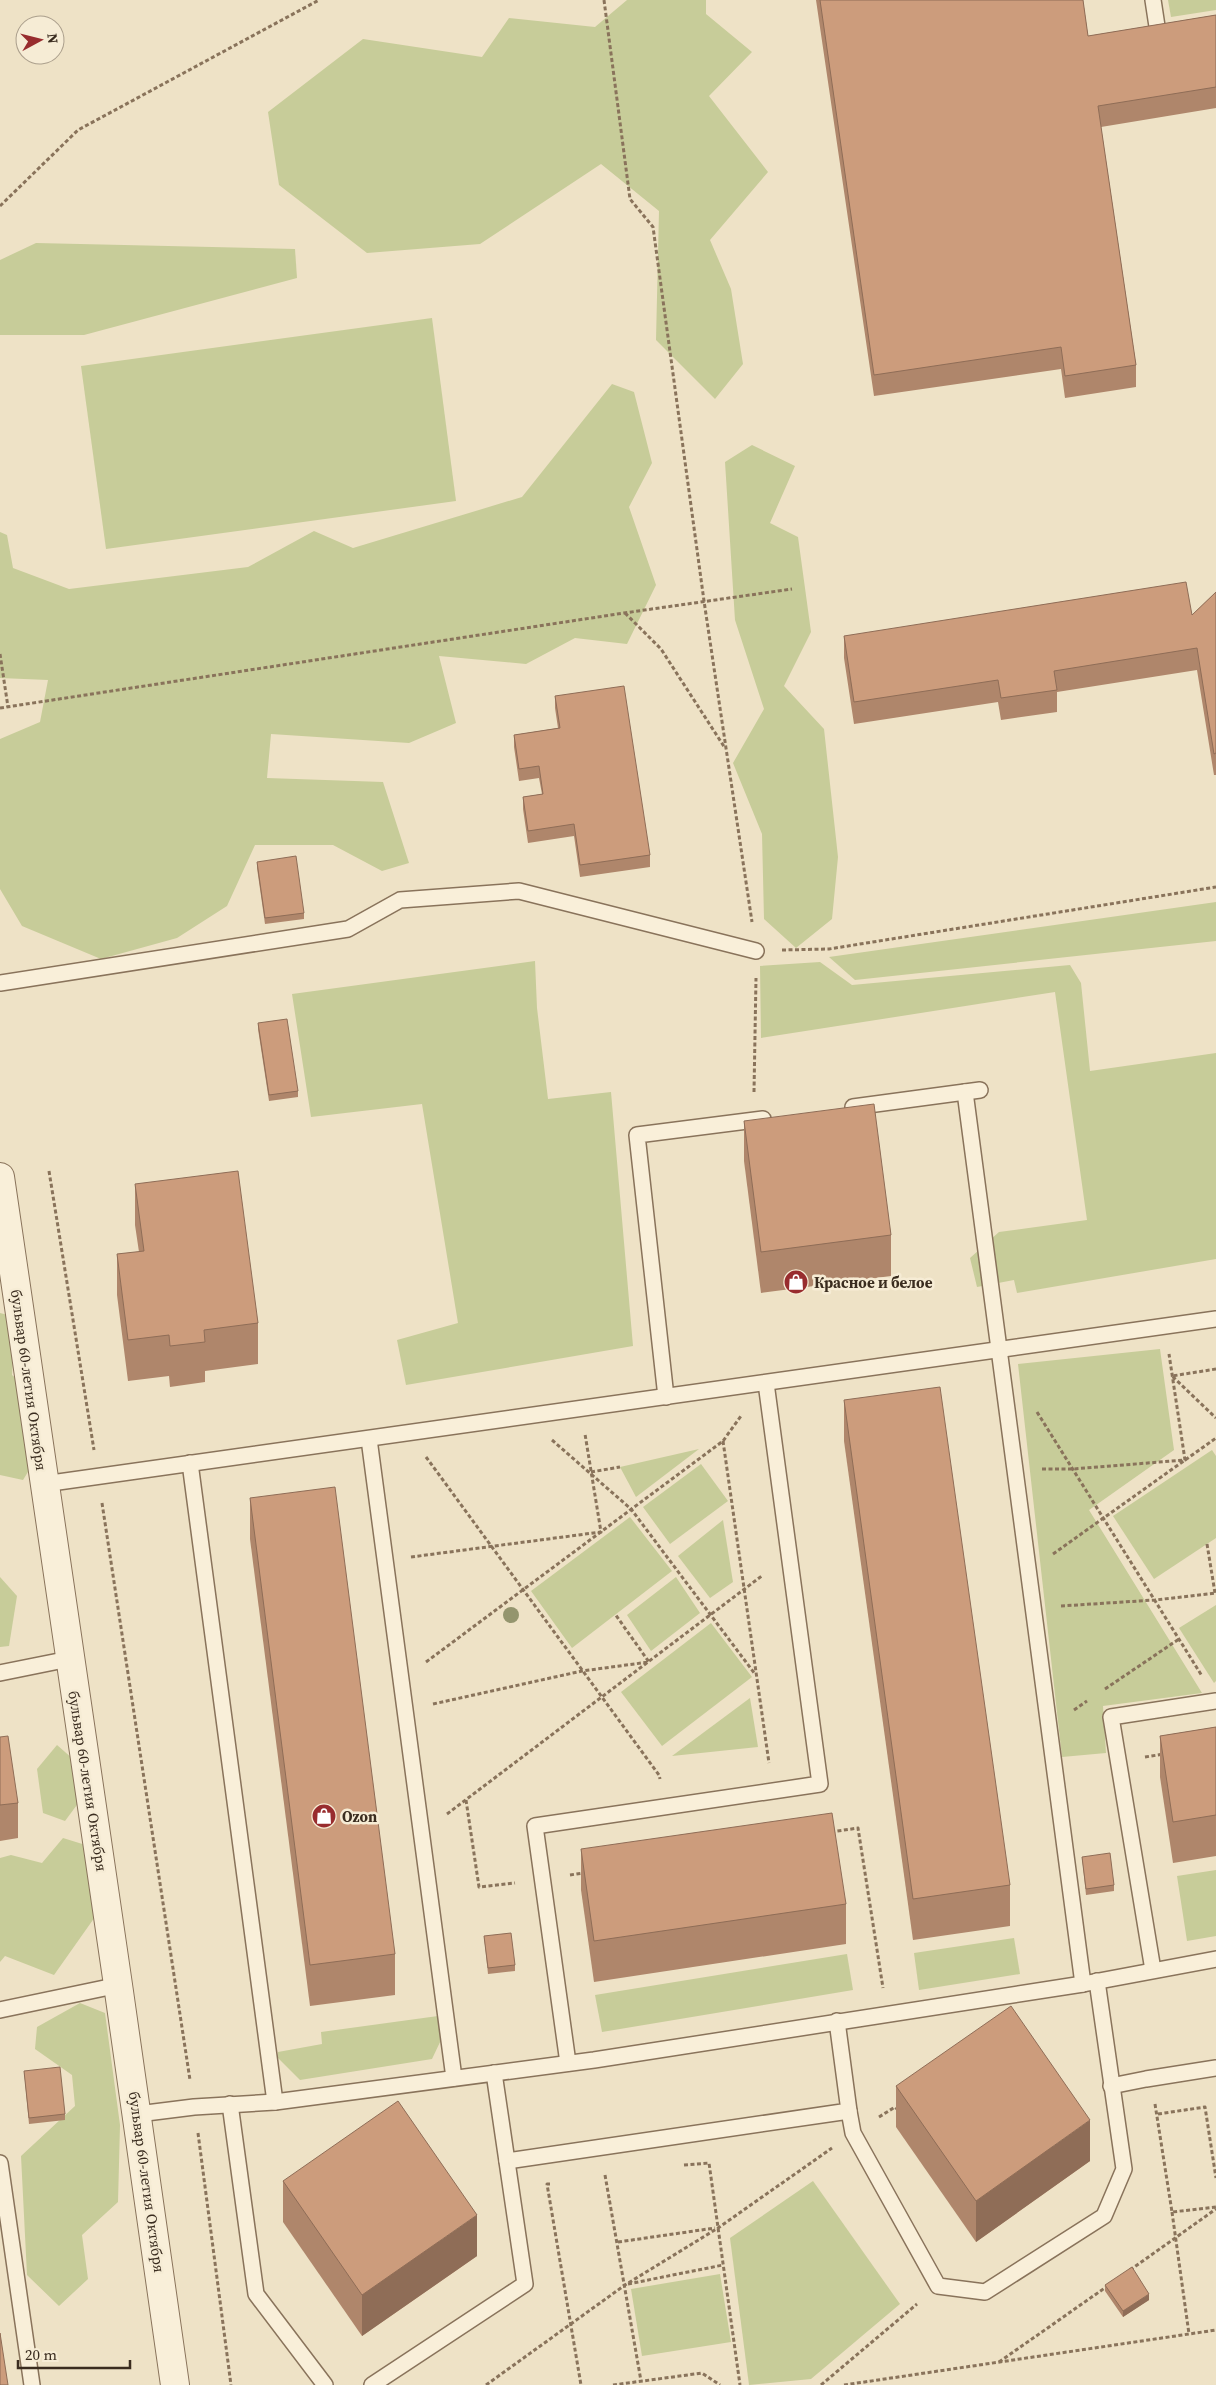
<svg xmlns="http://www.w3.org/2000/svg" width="1216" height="2385" viewBox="0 0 1216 2385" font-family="'Source Serif 4',serif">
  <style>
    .green { fill: #c7cc99 }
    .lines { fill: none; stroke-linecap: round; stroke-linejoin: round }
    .lane-casing { stroke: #89735b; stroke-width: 18 }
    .street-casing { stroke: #89735b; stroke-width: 30 }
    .path { stroke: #89735b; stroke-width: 3; stroke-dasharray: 4 2.5; stroke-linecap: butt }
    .lane { stroke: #f9efd9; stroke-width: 15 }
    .street { stroke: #f9efd9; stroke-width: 28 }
    .tree { fill: #94956e }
    .wall { fill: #af866b }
    .shaded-wall { fill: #8f6d57 }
    .building { fill: #cc9c7c; stroke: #8f6d57 }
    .labels { text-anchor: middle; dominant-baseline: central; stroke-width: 5; stroke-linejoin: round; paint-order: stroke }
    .poi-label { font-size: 15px; font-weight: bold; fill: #3a2c1f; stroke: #f6ecd5; text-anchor: start }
    .street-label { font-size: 15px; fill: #3a2c1f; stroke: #f6ecd5 }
  </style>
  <rect width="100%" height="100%" fill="#eee2c6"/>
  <!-- green -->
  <g class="green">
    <path d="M627,0h79v14l46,38 -43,44 59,76 -58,68 21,49 12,75 -28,35 -59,-59 3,-129 -58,-47 -121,80 -113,9 -88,-68 -11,-73 95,-73 119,18 27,-39 86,9z"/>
    <path d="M1168,0h48v10l-45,7z"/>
    <path d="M36,243l259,6 2,29 -213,57h-84v-75z"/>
    <path d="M432,318l24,183 -350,48 -25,-183z"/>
    <path d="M612,384l22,8 18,71 -23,44 27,78 -29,59 -52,-6 -49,26 -87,-8 17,67 -47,20 -138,-9 -4,44 116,4 26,81 -27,8 -49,-26h-78l-28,61 -50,32 -76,21 -79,-33 -22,-37v-150l40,-17 8,-42 -48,-2v-146l7,3 6,33 56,21 179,-22 66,-36 39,17 169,-51z"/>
    <path d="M752,445l43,21 -25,57 28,14 13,95 -27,54 40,43 14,128 -6,62 -36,29 -32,-29 -2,-85 -29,-71 31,-54 -29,-89 -10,-158z"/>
    <path d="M1216,902v39l-361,39 -26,-23z"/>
    <path d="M535,961l2,47 11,91 63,-7 22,254 -227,39 -9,-45 61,-17 -36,-219 -111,13 -19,-123z"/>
    <path d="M820,962l32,23 218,-20 11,18 9,88 126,-18v206l-199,34 -3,-13 -37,7 -7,-29 29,-26 88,-12 -32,-228 -294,46 -1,-72z"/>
    <path d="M0,1313l16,4 -4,58 33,27 5,34 -27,44 -23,-5z"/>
    <path d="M1160,1349l14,101 -85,60 113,183 -99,13 3,47 -44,4 -44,-393z"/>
    <path d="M699,1449l-63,48 -16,-30z"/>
    <path d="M1212,1450l4,6v82l-62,41 -41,-63z"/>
    <path d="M701,1464l27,37 -58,43 -27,-37z"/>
    <path d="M630,1517l42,54 -100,77 -41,-57z"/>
    <path d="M723,1520l10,62 -23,16 -32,-42z"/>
    <path d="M0,1577l17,19 -8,50 -9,1z"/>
    <path d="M676,1577l24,36 -49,38 -24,-36z"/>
    <path d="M1216,1605v76l-2,2 -35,-55z"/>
    <path d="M711,1623l41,54 -90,69 -41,-54z"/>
    <path d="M750,1698l8,49 -86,9z"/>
    <path d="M57,1745l24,21 4,28 -20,27 -22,-8 -6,-44z"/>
    <path d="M63,1838l29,9 10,60 -48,68 -49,-19 -5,6v-104l11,-3 31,8z"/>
    <path d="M1216,1870v66l-29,5 -10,-65z"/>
    <path d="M1014,1938l6,36 -101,16 -5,-37z"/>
    <path d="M847,1954l6,36 -251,42 -7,-37z"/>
    <path d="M80,2003l25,10 15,112 -2,77 -36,33 6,44 -29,27 -32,-31 -6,-119 54,-50 -3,-31 -37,-26 2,-22z"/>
    <path d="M438,2016l3,24 -9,19 -132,21 -23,-23 1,-5 44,-8 -1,-12z"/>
    <path d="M813,2181l87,123 -89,75 -62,6 -19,-147z"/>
    <path d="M720,2274l11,68 -89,14 -11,-67z"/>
  </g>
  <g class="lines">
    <defs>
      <g id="lane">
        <path d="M1153,0l7,46"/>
        <path d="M0,983l348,-54 52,-29 119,-9 237,60"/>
        <path d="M965,1092l15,-2"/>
        <path d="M853,1107l112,-15 118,892"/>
        <path d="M666,1397l-29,-262 126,-16"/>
        <path d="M369,1439l85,639"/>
        <path d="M190,1463l85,639"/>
        <path d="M44,1484l1172,-165"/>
        <path d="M0,1673l69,-14"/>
        <path d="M1153,1970l-42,-253 105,-16"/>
        <path d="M0,2010l119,-25"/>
        <path d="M568,2063l-33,-237 285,-42 -54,-401"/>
        <path d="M1111,2086l35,-7 70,-11"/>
        <path d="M230,2104l26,190 69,91"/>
        <path d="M849,2111l4,22 85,153 47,6 119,-76 20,-47 -27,-188"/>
        <path d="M138,2114l56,-7 81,-5 319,-42 489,-76 133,-25"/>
        <path d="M507,2161l342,-50 -12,-90"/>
        <path d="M0,2163l32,222"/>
        <path d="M372,2385l153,-101 -31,-211"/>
      </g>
      <path id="street" d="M0,1177c58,403 119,805 175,1208"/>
    </defs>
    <!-- lane casing -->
    <use href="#lane" class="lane-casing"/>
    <!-- street casing -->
    <use href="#street" class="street-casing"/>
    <!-- path -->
    <g class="path">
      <path d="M604,0l26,199 23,28 51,374 48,321"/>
      <path d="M0,206l78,-76 241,-130"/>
      <path d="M625,613l36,36 64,99"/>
      <path d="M0,654l8,53"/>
      <path d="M0,708l624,-95 168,-24"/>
      <path d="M782,950l47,-1 387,-62"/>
      <path d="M754,1092l2,-114"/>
      <path d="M49,1171l45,279"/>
      <path d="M1216,1369l-44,7 44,42"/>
      <path d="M1037,1412l165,264"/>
      <path d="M552,1440l79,69 124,165"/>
      <path d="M723,1441l46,322"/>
      <path d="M426,1457l233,318 1,4"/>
      <path d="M1042,1469h31l112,-9 -16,-106"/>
      <path d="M591,1472l29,-5"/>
      <path d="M102,1503l88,577"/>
      <path d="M1207,1544l8,49"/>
      <path d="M1053,1554l163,-116"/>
      <path d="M411,1557l190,-25 -16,-98"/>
      <path d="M1061,1606l94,-6 61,-7"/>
      <path d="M426,1662l297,-221 18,-25"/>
      <path d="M1105,1689l74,-50"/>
      <path d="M433,1704l149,-33 67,-9 -34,-48"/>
      <path d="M1074,1710l13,-9"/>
      <path d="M1145,1757l19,-3"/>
      <path d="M466,1800l13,87 36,-4"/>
      <path d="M447,1814l316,-239"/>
      <path d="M831,1832l27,-4 25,160"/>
      <path d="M570,1875l13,-2"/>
      <path d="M1155,2104l17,108 44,-5"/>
      <path d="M1158,2114l47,-7 11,71"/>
      <path d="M879,2117l16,-10 3,3"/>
      <path d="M198,2133l33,252"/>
      <path d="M684,2165l25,-2 31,222"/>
      <path d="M605,2175l36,206"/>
      <path d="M550,2184h-3l34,201"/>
      <path d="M1172,2212l17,122"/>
      <path d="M618,2242l97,-14"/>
      <path d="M1130,2270l86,-61"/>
      <path d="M628,2284l95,-19"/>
      <path d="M999,2362l110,-77"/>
      <path d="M486,2385l139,-100 93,-57 114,-80"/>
      <path d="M613,2385l89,-12 18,12"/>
      <path d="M821,2385l96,-81"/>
      <path d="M844,2385l372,-55"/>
    </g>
    <!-- lane -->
    <use href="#lane" class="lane"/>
    <!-- street -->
    <use href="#street" class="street"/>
  </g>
  <!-- trees -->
  <circle class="tree" cx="511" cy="1615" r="8"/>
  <!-- wall -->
  <g class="wall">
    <path d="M816,0h267l5,36 128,-21v93l-115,19 35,238v22l-71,11 -4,-29 -187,27z"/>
    <path d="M1216,592v183h-2l-17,-105 -140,22v20l-56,8 -3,-18 -144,22 -10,-66v-22l348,-21z"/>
    <path d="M555,696l95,159v12l-70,10 -6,-41 -46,7 -5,-34v-12l19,-3 -3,-16 -20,3 -5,-34v-12l44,-7 -3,-20z"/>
    <path d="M257,862l47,51v6l-39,5 -8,-56z"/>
    <path d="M258,1023l40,68v6l-29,4 -11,-72z"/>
    <path d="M744,1121l147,114v41l-130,17 -17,-132z"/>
    <path d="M135,1184l123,139v41l-53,7v11l-35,5 -1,-11 -41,5 -11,-86v-41l22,-2 -4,-27z"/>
    <path d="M844,1400l166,485v41l-97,14 -69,-499z"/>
    <path d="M250,1498l145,456v41l-85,11 -60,-467z"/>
    <path d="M1216,1727v129l-43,7 -13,-86v-41z"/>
    <path d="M0,1737l18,66v35l-18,3z"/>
    <path d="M581,1849l265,55v40l-252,38 -13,-92z"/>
    <path d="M1082,1857l32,28v6l-28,4z"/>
    <path d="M484,1936l31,29v6l-27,3z"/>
    <path d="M24,2071l41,43v6l-36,4z"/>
    <path d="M896,2086l194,75 -114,81 -80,-115z"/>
    <path d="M283,2181l194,75 -115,80 -79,-114z"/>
    <path d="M1105,2285l44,15 -26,17 -18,-26z"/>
  </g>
  <!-- shaded-wall -->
  <g class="shaded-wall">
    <path d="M1090,2120v41l-114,81v-41z"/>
    <path d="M477,2215v41l-115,80v-41z"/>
    <path d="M1149,2294v6l-26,17v-6z"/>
  </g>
  <!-- building -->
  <g class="building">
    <path d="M820,0h263l5,36 128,-21v72l-118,19 38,259 -71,11 -4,-29 -187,28z"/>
    <path d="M1186,582l6,33 24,-23v161l-2,1 -17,-106 -143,23 3,19 -56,8 -3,-18 -144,22 -10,-66z"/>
    <path d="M624,686l26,169 -70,10 -6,-41 -46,7 -5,-34 20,-3 -4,-28 -20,3 -5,-34 46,-7 -5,-32z"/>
    <path d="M296,856l8,57 -39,5 -8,-56z"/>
    <path d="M287,1019l11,72 -29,4 -11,-72z"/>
    <path d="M874,1104l17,131 -130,17 -17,-131z"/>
    <path d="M238,1171l20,152 -54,7 1,12 -35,4 -1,-11 -41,5 -11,-86 27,-3 -9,-67z"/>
    <path d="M940,1387l70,498 -97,14 -69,-499z"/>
    <path d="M335,1487l60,467 -85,11 -60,-467z"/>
    <path d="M1216,1727v88l-43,7 -13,-86z"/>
    <path d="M8,1736l10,67 -18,2v-68z"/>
    <path d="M832,1813l14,91 -252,37 -13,-92z"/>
    <path d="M1110,1853l4,32 -28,4 -4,-32z"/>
    <path d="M511,1933l4,32 -27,3 -4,-32z"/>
    <path d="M1011,2006l79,114 -114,81 -80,-115z"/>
    <path d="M60,2067l5,47 -36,4 -5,-47z"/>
    <path d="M398,2101l79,114 -115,80 -79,-114z"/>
    <path d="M1132,2267l17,27 -26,17 -18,-26z"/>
    <path d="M0,2333l8,52h-8z"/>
  </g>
  <!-- icons -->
  <defs>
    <symbol id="shop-disc" viewBox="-11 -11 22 22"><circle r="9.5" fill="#982c2e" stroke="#f6ecd5"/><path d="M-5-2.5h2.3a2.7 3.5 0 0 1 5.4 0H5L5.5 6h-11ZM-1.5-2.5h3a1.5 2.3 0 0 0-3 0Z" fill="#fff"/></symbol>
  </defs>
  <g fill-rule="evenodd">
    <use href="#shop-disc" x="782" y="1268" width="28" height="28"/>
    <use href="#shop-disc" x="310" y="1802" width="28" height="28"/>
  </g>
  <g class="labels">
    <!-- poi labels -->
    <g class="poi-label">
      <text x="814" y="1282">Красное и белое</text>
      <text x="342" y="1816">Ozon</text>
    </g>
    <!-- street labels -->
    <g class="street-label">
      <text transform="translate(29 1380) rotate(82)">бульвар 60-летия Октября</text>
      <text transform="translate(88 1781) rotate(81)">бульвар 60-летия Октября</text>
      <text transform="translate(147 2182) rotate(82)">бульвар 60-летия Октября</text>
    </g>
  </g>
  <!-- north arrow -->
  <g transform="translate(40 40) rotate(83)"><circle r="24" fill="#f6ecd5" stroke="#ab9f8c"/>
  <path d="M0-4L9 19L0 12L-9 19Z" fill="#982c2e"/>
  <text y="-8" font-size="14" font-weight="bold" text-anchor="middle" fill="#3a2c1f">N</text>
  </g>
  <!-- scale -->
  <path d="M18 2360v8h112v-8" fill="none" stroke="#3a2c1f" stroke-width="2.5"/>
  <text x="25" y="2360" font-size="15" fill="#3a2c1f" stroke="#f6ecd5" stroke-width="4" paint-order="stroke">20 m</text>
</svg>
